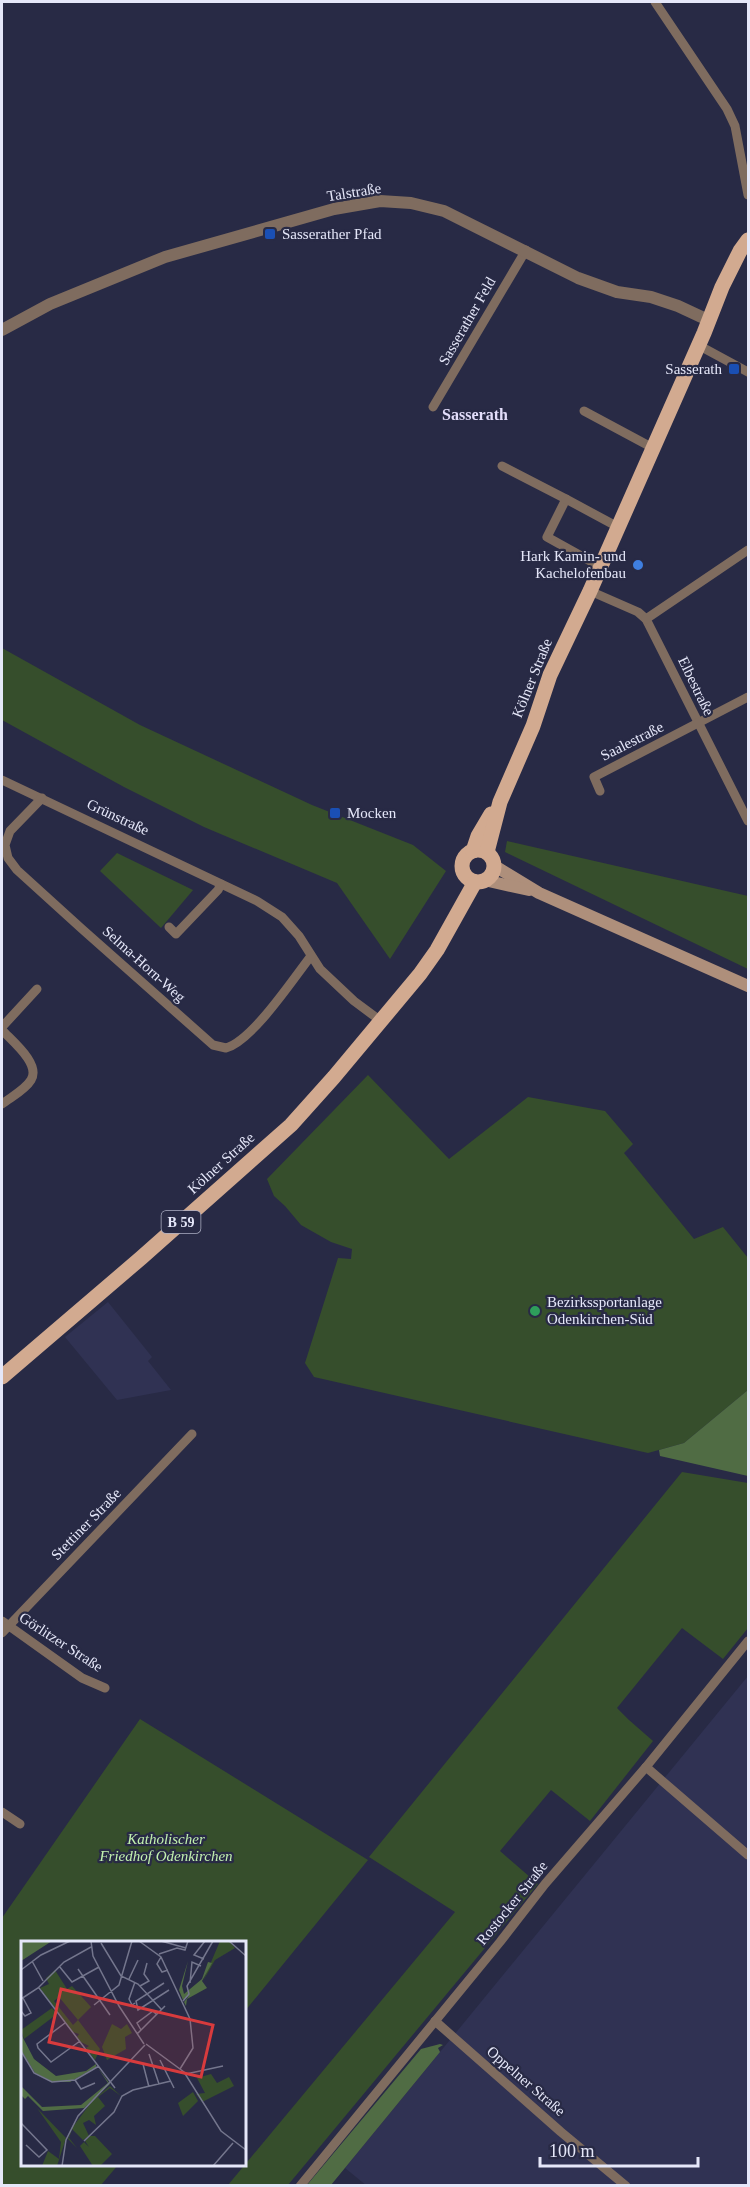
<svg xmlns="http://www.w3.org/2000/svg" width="750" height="2187" viewBox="0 0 750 2187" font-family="Georgia,serif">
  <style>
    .built { fill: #303253 }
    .green { fill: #364e2c }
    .forest { fill: #506c44 }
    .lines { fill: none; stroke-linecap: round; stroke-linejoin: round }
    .minor { stroke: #7f6c5f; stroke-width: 9 }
    .tertiary { stroke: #7f6c5f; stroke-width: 12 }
    .secondary { stroke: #ae8f7b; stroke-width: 12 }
    .primary { stroke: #d2aa90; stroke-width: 15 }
    .transit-dot { fill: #1a4fb4; stroke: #282a45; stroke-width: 2 }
    .shop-dot { fill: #3f7fe0; stroke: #282a45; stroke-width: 2 }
    .leisure-dot { fill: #2e9e5b; stroke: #282a45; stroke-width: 2 }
    .labels { text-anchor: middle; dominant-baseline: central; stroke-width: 4.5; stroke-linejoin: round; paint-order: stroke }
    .shield { fill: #282a45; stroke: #acaec3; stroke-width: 1.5 }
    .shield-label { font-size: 14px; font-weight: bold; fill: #e5e7f9 }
    .street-label { font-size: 15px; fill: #e5e7f9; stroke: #282a45 }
    .poi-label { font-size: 15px; fill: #e5e7f9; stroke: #282a45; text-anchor: start }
    .park-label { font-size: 15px; font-style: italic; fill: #c2f1af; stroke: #282a45 }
    .neighbourhood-label { font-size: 16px; font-weight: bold; fill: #e3defb; stroke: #282a45 }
    .inset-road { fill: none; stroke: #74768d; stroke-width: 1.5 }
    .view { fill: #d83b3d; fill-opacity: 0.15; stroke: #d83b3d; stroke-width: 3 }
    .inset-edge { fill: none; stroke: #e5e7f9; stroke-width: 3 }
  </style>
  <rect width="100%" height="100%" fill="#282a45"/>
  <!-- built -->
  <g class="built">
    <path d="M108,1302l44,55 -4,4 23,29 -54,10 -52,-63z"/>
    <path d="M748,1676v509l-381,1 -22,-18z"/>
  </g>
  <!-- green -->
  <g class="green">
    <path d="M2,648l138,77 172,80 101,40 33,26 -56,88 -53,-76 -133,-56 -80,-40 -122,-67z"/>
    <path d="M507,841l241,55v73l-243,-117z"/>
    <path d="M117,853l76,37 -32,38 -61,-57z"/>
    <path d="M368,1075l81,84 79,-62 77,14 28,33 -9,9 70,86 29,-12 25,31v132l-64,53 -36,10 -334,-76 -9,-14 33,-105 13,1 1,-10 -21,-7 -30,-17 -16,-19 -11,-10 -7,-17z"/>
    <path d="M682,1472l66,11v145l-25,31 -41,-31 -65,80 12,12 24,21 -63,80 -39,-31 -51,61 38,33 -250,301h-60l227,-273 -86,-55z"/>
    <path d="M140,1719l228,141 -123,151 -1,-69h-222v222l96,1 -17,20h-99v-267z"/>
  </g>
  <!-- forest -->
  <g class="forest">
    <path d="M748,1390v86l-88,-20 -1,-6 25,-7z"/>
    <path d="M440,2044l3,1 -5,3 2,4 -109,133h-24l114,-136z"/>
  </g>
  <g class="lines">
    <!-- minor -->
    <g class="minor">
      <path d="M655,2l72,107 8,17 13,69"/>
      <path d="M698,345l50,27"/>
      <path d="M433,407l93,-157"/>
      <path d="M584,411l69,37"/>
      <path d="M502,466l64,33 -19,38 54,30"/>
      <path d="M566,499l52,28"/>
      <path d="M590,591l48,21 8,7 102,202"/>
      <path d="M646,619l102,-69"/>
      <path d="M2,780l255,121 25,16 17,19 21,33 34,32 27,20"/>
      <path d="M600,791l-6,-14 154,-80"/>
      <path d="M42,798l-32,33 -5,14 3,13 9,12 65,59 131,116 13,3c27,-8 67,-69 85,-92"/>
      <path d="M169,927l7,7 42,-44 3,-6"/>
      <path d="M2,1027l35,-38"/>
      <path d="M2,1030c10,11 39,34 29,50 -6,10 -20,17 -29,24"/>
      <path d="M2,1621l80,57 23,10"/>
      <path d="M2,1633l190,-199"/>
      <path d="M646,1767l102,88"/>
      <path d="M2,1812l18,12"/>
      <path d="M435,2021l126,111 65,54"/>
      <path d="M300,2186l200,-244 45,-58 101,-117 102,-126"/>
    </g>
    <!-- tertiary -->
    <path class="tertiary" d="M2,330l48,-26 115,-47 169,-48 46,-8 31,2 33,8 134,67 39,14 34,5 27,9 30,14"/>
    <!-- secondary -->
    <g class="secondary">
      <path d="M493,865l46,28 209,93"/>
      <path d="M484,880l45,10"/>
    </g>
    <!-- primary -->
    <g class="primary">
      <circle cx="478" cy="866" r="16"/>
      <path d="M473,851l5,-15 13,-22"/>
      <path d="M487,852l13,-50 33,-76 17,-51 40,-84 114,-258 18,-46 18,-36 8,-11"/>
      <path d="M2,1377l139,-119 150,-133 43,-48 86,-103 17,-24 38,-68"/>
    </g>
  </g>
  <!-- markers -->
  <g class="transit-dot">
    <rect x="264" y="228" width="12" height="12" rx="3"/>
    <rect x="728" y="363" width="12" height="12" rx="3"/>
    <rect x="329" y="807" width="12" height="12" rx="3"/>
  </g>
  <circle class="shop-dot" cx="638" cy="565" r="6"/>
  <circle class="leisure-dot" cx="535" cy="1311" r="6"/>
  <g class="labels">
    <!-- shield labels -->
    <rect class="shield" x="161.5" y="1211" width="39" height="22" rx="4.5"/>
    <g class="shield-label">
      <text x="181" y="1222">B 59</text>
    </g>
    <!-- street labels -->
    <g class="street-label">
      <text transform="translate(354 192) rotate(-9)">Talstraße</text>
      <text transform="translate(467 321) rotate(-60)">Sasserather Feld</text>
      <text transform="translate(532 678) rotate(-68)">Kölner Straße</text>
      <text transform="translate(696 686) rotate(64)">Elbestraße</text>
      <text transform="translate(632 741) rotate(-27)">Saalestraße</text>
      <text transform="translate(118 817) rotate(25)">Grünstraße</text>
      <text transform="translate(144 964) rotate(42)">Selma-Horn-Weg</text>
      <text transform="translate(221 1163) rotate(-42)">Kölner Straße</text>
      <text transform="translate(86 1524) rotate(-46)">Stettiner Straße</text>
      <text transform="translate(61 1642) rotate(33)">Görlitzer Straße</text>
      <text transform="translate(512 1903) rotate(-51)">Rostocker Straße</text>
      <text transform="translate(526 2081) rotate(41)">Oppelner Straße</text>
    </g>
    <!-- poi labels -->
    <g class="poi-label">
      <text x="282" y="234">Sasserather Pfad</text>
      <text x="722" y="369" text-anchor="end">Sasserath</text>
      <text x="626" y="556" text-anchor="end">Hark Kamin- und<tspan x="626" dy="17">Kachelofenbau</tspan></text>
      <text x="347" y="813">Mocken</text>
      <text x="547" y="1302">Bezirkssportanlage<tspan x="547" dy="17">Odenkirchen-Süd</tspan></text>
    </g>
    <!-- park labels -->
    <g class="park-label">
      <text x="166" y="1839">Katholischer<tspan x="166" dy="17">Friedhof Odenkirchen</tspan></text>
    </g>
    <!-- neighbourhood labels -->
    <g class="neighbourhood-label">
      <text x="475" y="414">Sasserath</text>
    </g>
  </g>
  <!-- overview -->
  <g transform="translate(21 1941)">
    <rect width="225" height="225" fill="#282a45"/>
    <path d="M199,0h9l6,7 -20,12 -12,21zM34,29l12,19 5,-3 19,21 -13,13 22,29 -5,11 -9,-12 3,-2 -8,-4 -4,-5 2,-3 -6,-2 -33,-44 9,-4 -3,-6zM38,56l19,23 -5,5 -19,-24zM31,67l5,6 -33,25 -3,-9zM91,83l9,5 6,-5 5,9 -7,4 1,12 -19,11 -5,-13zM190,133l6,9 12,-6 5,9 -32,16 -6,-8 9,-1 -8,-15zM89,145l11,10 -11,-8 -12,9 7,9 -11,10 2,9 -7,-5 -6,3 6,13 -6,4 -11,-11 -3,9 8,10 -9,-9 4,-11 21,-28zM172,151l5,9 -15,15 -5,-13zM16,167l29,30 -9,28h-15l6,-15 11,8 2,-17zM69,195h5l17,18 -12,12h-7l-13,-20 4,-4 5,5 -4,-6z" fill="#364e2c" fill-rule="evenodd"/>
    <path d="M0,0h31l-31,20zM167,20l-6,25 2,8 18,-15 6,-17 4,1 -10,18 5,7 -20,11 -1,7 -2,-4 5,-6 -6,4 -4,-10zM0,93l13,25 22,17 30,-5 10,-7v3l-26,15h-17l-18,-9 -14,-23zM77,127l12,16 -26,24 -41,3 -15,-15 -3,3 -4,-4v-9l21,21 39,-2 27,-22z" fill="#506c44"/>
    <path class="inset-road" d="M70,0l2,15 26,50 25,38M118,0l22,16 29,62 3,29 -13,21M140,0l25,7M208,0l17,15M80,2l20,33 17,8 23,25M138,13l18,-6 8,2 3,-9M140,16l-4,7 5,8 6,-2M183,18l-10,-4 11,-14M11,20l11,20M38,25l13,16 27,-15M57,28l32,46M0,29l20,-15 29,-14M108,38l9,-19M143,42l-28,18 2,9 31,-20M169,42l2,-21 9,4M119,45l9,-5 -5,-7 3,-11M18,47l76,100M0,58l17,-11 26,-26 27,-15M162,60l6,-7 -2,-8 26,-45M114,62l-3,2 -3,-6 6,-17M73,64l25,-20 13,-44M0,70l4,5 6,-3 -8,-15M44,82l-28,21 1,4 13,14 29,-21M120,89l-4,-7 16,-12 4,4M116,93l28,-28M125,103l38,28 37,59 25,19M0,110l13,22 18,9 23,-2 24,-14M128,113l10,30M139,119l14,28M122,123l6,23M165,133l37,-8M54,139l6,9 14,-6M0,182l26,27 -8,7 -13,-12M63,200l30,-29 8,-16 11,-6 38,-9M41,225l4,-26 12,-24 67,-71M192,225l20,-23"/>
    <path class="view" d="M40,48l152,36 -12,52 -152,-35z"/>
    <rect width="225" height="225" class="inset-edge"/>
  </g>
  <!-- border -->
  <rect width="750" height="2187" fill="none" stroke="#e5e7f9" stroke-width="6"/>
  <!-- scale -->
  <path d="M540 2157v9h158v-9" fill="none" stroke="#e5e7f9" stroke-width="3"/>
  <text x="549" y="2157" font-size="18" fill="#e5e7f9" stroke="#282a45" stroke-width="4.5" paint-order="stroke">100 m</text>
</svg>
